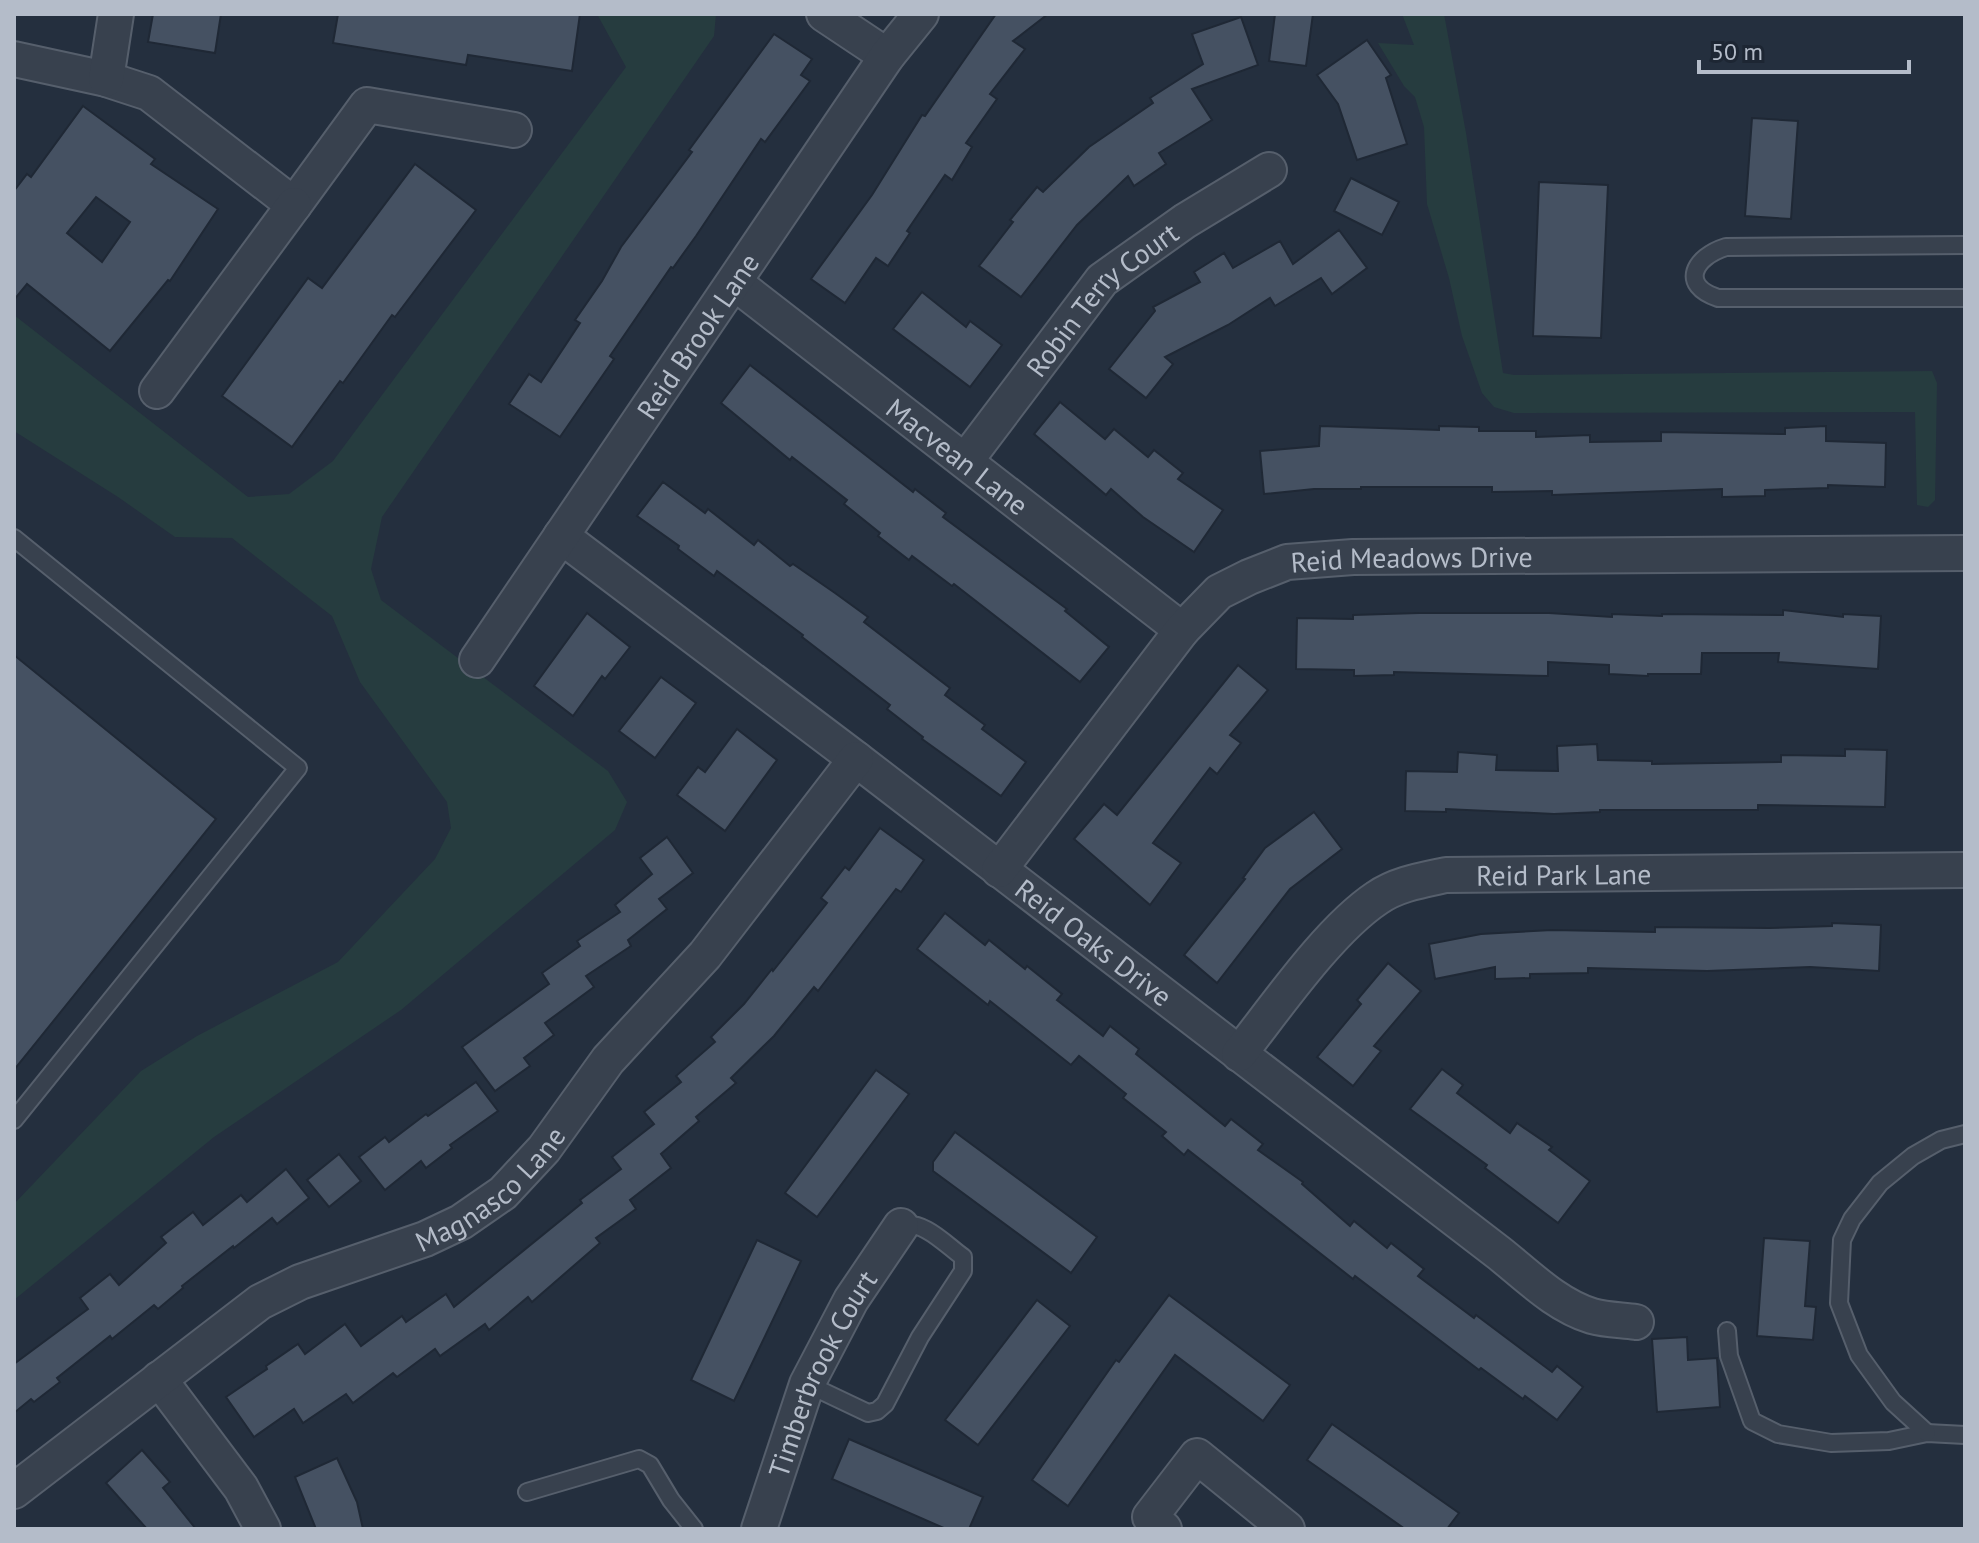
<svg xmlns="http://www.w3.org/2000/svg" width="1979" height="1543" viewBox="0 0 1979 1543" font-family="'PT Sans',sans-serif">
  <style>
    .green { fill: #263c3f }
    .building { fill: #455162; stroke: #1f2835; stroke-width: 2; fill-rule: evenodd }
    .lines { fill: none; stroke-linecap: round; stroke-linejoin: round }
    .lane-casing { stroke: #565f6c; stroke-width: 20 }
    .street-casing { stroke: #565f6c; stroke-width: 38 }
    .lane { stroke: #38414e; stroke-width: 16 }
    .street { stroke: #38414e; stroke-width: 34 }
    .labels { text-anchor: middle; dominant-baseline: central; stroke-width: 8; stroke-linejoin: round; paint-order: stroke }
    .street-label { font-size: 28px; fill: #b4bcc9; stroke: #1d2633 }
  </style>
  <rect width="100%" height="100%" fill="#242f3e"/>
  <!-- green -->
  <g class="green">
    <path d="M597,14h119l-2,22 -332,481 -11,52 10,31 227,171 19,31 -12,28 -214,180 -187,127 -200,163v-96l127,-133 56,-35 141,-74 97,-103 16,-31 -4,-26 -87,-120 -28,-66 -100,-78 -57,-1 -57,-40 -104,-66v-116l234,182 41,-3 44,-33 293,-394z"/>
    <path d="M1402,14h42l22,119 37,240 11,2 418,-4 5,12 -2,117 -7,7 -11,-2 -2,-93 -401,1 -20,-6 -12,-14 -20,-57 -13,-58 -22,-74 -3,-77 -9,-30 -11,-11 -26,-43 36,2z"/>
  </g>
  <!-- building -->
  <g class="building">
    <path d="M153,14h68l-6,39 -67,-11z"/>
    <path d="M338,14h242l-8,57 -104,-16 -2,10 -133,-22z"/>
    <path d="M996,14h52l-35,27 12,8 -35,45 7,5 -31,44 6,4 -20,33 -7,-5 -38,56 3,2 -22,33 -12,-8 -31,45 -34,-24 61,-84 50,-80 3,1z"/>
    <path d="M1275,14h38l-7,52 -37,-5z"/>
    <path d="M1241,17l17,48 -66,24 20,31 -53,33 7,11 -32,22 -6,-10 -51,49 -56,72 -42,-31 34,-44 -3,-2 27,-33 6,5 46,-45 64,-44 -3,-5 53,-34 -11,-30z"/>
    <path d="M774,34l38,25 -11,16 9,6 -45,61 -4,-3 -65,97 -23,32 -2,-1 -61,89 4,3 -54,78 -51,-33 20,-30 12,8 39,-59 -5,-3 27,-39 19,-34 71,-95 -3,-2z"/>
    <path d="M1367,40l24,35 -5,3 21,66 -50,16 -19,-56 -21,-29z"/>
    <path d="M83,106l72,53 -4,5 67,45 -48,72 -2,-1 -58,71 -83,-67 -13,16v-109l13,-17 4,3zM96,197l34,25 -28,40 -35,-29z"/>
    <path d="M1752,118l46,3 -7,98 -46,-3z"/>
    <path d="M415,164l61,46 -81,107 -3,-2 -49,68 -3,-2 -48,66 -70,-51 86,-118 14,10z"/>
    <path d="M1351,178l48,24 -17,33 -48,-24z"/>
    <path d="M1539,182l69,3 -7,153 -68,-2z"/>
    <path d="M1339,230l28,38 -35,26 -11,-16 -46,28 -5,-8 -42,27 -63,32 8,7 -27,34 -37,-29 46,-58 -2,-4 47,-25 -6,-10 30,-19 9,15 47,-27 13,23z"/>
    <path d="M922,292l44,35 4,-6 32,24 -32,42 -77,-58z"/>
    <path d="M750,365l163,127 2,-3 31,24 -3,4 124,92 -2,2 44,36 -29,35 -126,-98 -2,2 -40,-30 -3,4 -31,-24 2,-3 -36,-29 3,-4 -55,-43 -2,3 -69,-57z"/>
    <path d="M1060,402l45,37 9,-10 34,28 6,-7 29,23 -5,6 45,31 -29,42 -51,-35 -32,-28 -5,6 -72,-61z"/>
    <path d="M1320,426l119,4v-4l40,1v4h57v6l54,-2v7l71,-1v-9l124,2v-6l41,-2v15l60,2 -1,44 -57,-2v3l-63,2v6l-43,1v-8l-170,6v-4l-60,1v-5h-131v2h-47l-50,5 -4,-43 59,-5z"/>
    <path d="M663,482l42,31 3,-4 46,36 4,-5 32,26 3,-2 42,29 33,24 -4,5 86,66 -5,7 40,30 -3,4 44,33 -25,34 -79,-57 1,-2 -36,-28 3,-4 -88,-68 1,-2 -86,-64 -3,5 -36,-27 1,-3 -42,-30z"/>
    <path d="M1783,610l60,7v-3l38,2 -3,53 -100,-7 1,-9h-77l-1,21h-53v2l-39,-2v-9l-61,-3v14l-154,-4v3l-40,1v-6l-58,-1 1,-51 56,1v-4l66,-2h130l63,4v-3l50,2v-2l121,1z"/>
    <path d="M587,613l43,34 -25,32 -3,-3 -29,40 -39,-30z"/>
    <path d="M14,655l202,164 -202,251z"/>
    <path d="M1238,665l30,25 -38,45 11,8 -24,31 -7,-6 -57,75 28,20 -31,42 -76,-66 30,-35 13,11z"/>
    <path d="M661,677l35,26 -41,55 -36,-27z"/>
    <path d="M737,729l40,31 -52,71 -48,-36 21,-28 7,5z"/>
    <path d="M1597,744l1,16 54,1v3l129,-2v-7l64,1v-7l42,1 -2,57 -127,-2v5h-158v2l-46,2 -108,-5v3l-41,-1 1,-40 51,1 1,-20 39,3 -1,15 62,1 -1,-25z"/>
    <path d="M1314,812l28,37 -52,40 -73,94 -33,-28 61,-76 -2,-1 22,-30z"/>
    <path d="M880,828l44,32 -23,32 -5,-3 -78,102 -4,-4 -40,49 -43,42 5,5 -40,34 3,4 -38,33 10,14 -41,32 6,9 -40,29 4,5 -68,59 -4,-5 -39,33 -4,-6 -45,32 -5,-7 -38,28 -4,-4 -40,30 -7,-9 -43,29 -9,-14 -40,28 -28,-40 41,-28 -1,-3 32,-22 7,10 40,-30 16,22 41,-30 4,6 40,-28 8,13 128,-104 -2,-3 41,-31 -9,-12 42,-33 -10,-12 37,-30 -5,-6 39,-34 -4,-5 33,-33 28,-35 1,2 54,-68 -6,-5 24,-31 4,3z"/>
    <path d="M667,837l26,36 -34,26 8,10 -39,31 3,6 -45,30 8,11 -49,36 9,12 -30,23 6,8 -35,25 -33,-44 87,-63 -7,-11 38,-27 -3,-5 43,-29 -5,-7 37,-31 -12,-16z"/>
    <path d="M945,913l40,32 4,-5 36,29 2,-3 35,28 -5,6 46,36 7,-10 29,23 -3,5 89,72 6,-7 32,25 -5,6 45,32 -1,2 48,42 4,-5 33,27 4,-5 33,26 -6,7 56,42 2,-3 76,57 5,-6 26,21 -26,33 -32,-24 -2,3 -42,-31 -2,2 -124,-94 -2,3 -165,-129 -4,5 -22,-19 4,-4 -43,-34 3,-4 -47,-38 -8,9 -81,-64 -2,4 -71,-56z"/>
    <path d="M1832,923l49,2 -2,46 -69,-4 -103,4 -119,-3v5l-58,1v4l-35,1v-12l-60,12 -6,-35 52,-10 71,-4 103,2v-5l114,1 63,-2z"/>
    <path d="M1388,963l33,28 -47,55 7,5 -28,35 -36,-29 44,-53 -4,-4z"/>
    <path d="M1442,1069l21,16 -6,8 53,40 7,-10 35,24 -3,3 41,31 -32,42 -73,-55 2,-3 -77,-56z"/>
    <path d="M876,1070l33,24 -92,123 -32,-24z"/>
    <path d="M476,1082l22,29 -48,34 2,3 -26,20 -5,-7 -36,29 -26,-33 26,-20 4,5 37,-28 2,2z"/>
    <path d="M955,1132l142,105 -26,36 -138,-102v-9z"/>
    <path d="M339,1154l22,27 -32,26 -22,-27z"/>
    <path d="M286,1169l23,29 -32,26 -5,-6 -38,30 -1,-2 -51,40 1,2 -25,21 -4,-4 -42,34 -2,-3 -53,42 3,4 -26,20 -3,-3 -17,14v-49l74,-55 -8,-11 30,-24 9,11 47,-42 -5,-6 32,-25 10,13 38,-30 6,7z"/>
    <path d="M1764,1238l46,3 -5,65 11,1 -3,33 -56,-4z"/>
    <path d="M757,1240l44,21 -67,140 -43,-21z"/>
    <path d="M1169,1295l121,90 -27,36 -88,-66 -107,151 -36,-26 84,-120 3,2z"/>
    <path d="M1037,1300l33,26 -92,119 -33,-25z"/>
    <path d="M1687,1337l1,23 29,-2 3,49 -63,5 -5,-73z"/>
    <path d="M1332,1424l127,89 -12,16h-42l-98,-69z"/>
    <path d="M849,1439l134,58 -14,32h-23l-114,-50z"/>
    <path d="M142,1450l28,32 -7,6 33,41h-49l-41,-46z"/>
    <path d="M337,1458l20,44 6,27h-47l-21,-52z"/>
  </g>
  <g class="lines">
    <defs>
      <g id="lane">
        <path d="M1965,245l-239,2c-32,10 -47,38 -8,51h247"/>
        <path d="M14,538l284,230 -284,352"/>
        <path d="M1727,1331l2,25 23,65 26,13 53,9 58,-2 38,-8 38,2"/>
        <path d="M807,1384l61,29 9,-2 8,-7 35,-67 43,-66v-14c-17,-12 -40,-38 -62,-31"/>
        <path d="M1927,1433l-34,-31 -34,-47 -20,-52 3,-63 10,-21 28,-36 33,-27 28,-16 24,-6"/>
        <path d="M527,1492l112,-33 11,6 21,35 23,29"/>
      </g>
      <g id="street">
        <path d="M824,14l63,42"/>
        <path d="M14,59l92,20 43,14 145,112 73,-100 147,25"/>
        <path d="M106,79l10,-65"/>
        <path id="s1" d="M735,283l447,347"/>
        <path d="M157,391l137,-186"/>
        <path id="s2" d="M966,460l136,-180 83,-59 84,-51"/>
        <path id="s3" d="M561,536l295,223 643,494c29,23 57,52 93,63 14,4 30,4 44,6"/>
        <path id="s4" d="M477,660l410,-604 34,-42"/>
        <path id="s5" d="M999,870l183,-240 37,-38 30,-15 38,-15 66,-5 612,-4"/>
        <path id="s6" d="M1239,1054c37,-47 90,-124 138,-156 20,-14 46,-18 69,-23l519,-5"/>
        <path d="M159,1379l82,109 22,41"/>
        <path id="s7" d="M14,1491l246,-189 40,-20 125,-43 36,-17 42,-29 41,-44 64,-89 97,-105 151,-196"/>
        <path id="s8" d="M759,1529l48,-145 44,-84 50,-74"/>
        <path d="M1164,1529l-14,-12 47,-61 90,73"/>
      </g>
    </defs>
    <!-- lane casing -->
    <use href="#lane" class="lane-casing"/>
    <!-- street casing -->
    <use href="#street" class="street-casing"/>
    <!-- lane -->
    <use href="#lane" class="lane"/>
    <!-- street -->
    <use href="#street" class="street"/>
  </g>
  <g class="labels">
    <!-- street labels -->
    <g class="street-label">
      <text stroke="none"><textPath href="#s2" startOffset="212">Robin Terry Court</textPath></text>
      <text stroke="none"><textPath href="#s4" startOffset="392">Reid Brook Lane</textPath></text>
      <text stroke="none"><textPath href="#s1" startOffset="282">Macvean Lane</textPath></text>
      <text stroke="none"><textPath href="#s5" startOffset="554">Reid Meadows Drive</textPath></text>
      <text stroke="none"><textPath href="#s6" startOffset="400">Reid Park Lane</textPath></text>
      <text stroke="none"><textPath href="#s3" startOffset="670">Reid Oaks Drive</textPath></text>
      <text stroke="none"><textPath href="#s7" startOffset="570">Magnasco Lane</textPath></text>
      <text stroke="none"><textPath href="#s8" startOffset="168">Timberbrook Court</textPath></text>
    </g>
  </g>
  <!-- border -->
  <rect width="1979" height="1543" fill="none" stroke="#b4bcc9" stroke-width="32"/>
  <!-- scale -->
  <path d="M1699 60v12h210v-12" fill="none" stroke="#b4bcc9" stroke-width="4"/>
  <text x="1711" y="60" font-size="24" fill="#b4bcc9" stroke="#1d2633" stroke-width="6" paint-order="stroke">50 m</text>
</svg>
